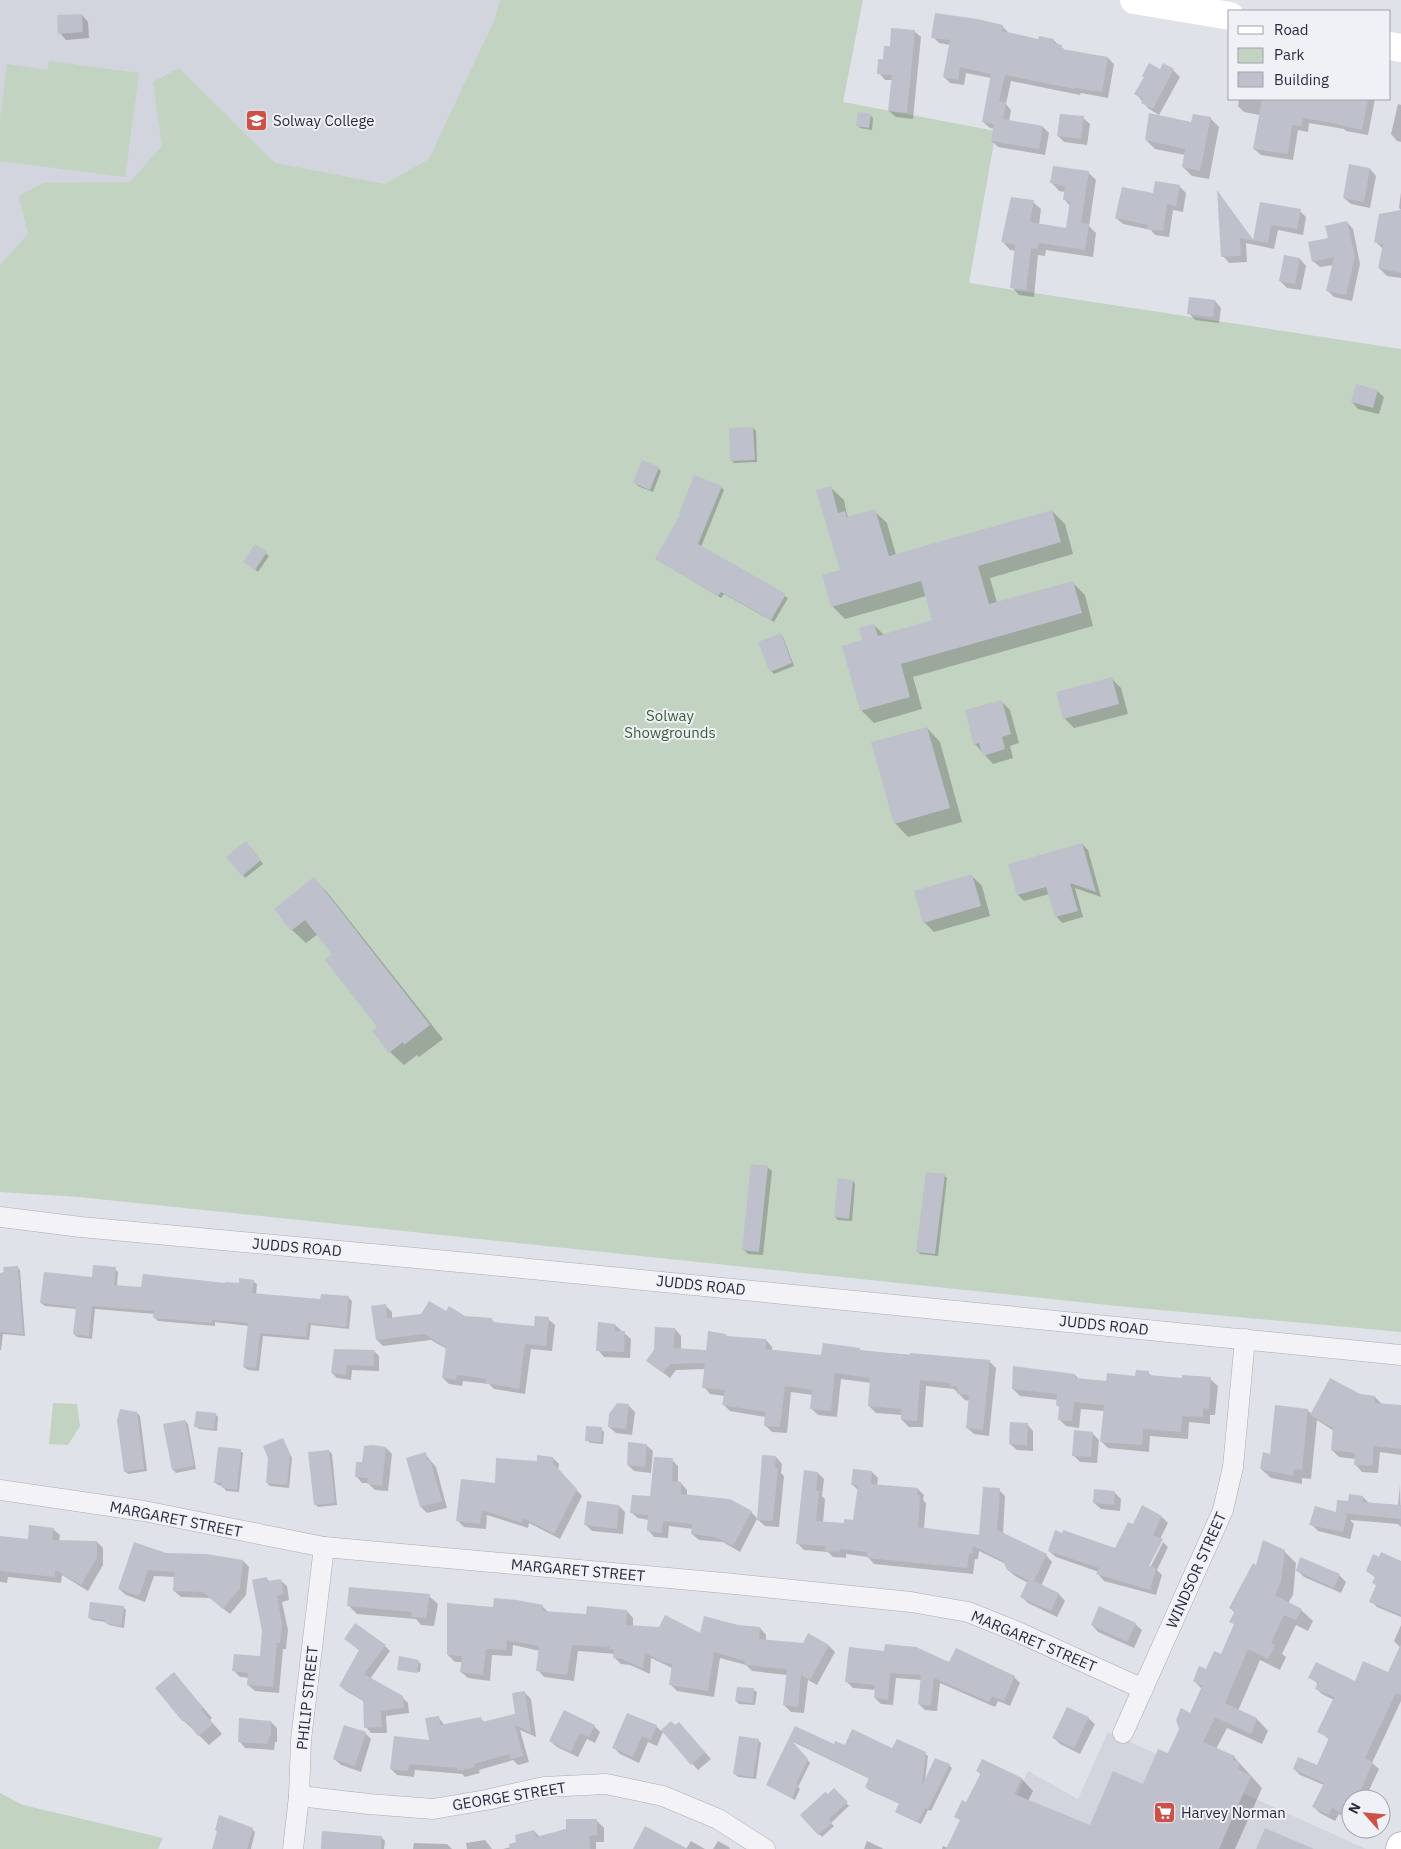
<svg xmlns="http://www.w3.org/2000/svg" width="1401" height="1849" viewBox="0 0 1401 1849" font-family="'IBM Plex Sans',sans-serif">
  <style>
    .built { fill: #d2d4de }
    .green { fill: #c2d3c2 }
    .shadow { fill: #0003 }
    .building { fill: #bec0cc }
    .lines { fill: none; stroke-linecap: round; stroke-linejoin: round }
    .street-casing { stroke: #a9abb6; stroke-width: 21 }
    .highway-casing { stroke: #888c9f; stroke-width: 29 }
    .street { stroke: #f3f3f7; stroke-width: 20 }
    .secondary { stroke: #fff; stroke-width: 28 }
    .highway { stroke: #fff; stroke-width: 28 }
    .labels { text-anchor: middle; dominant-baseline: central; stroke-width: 4; stroke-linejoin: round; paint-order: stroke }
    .poi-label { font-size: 15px; fill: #292c40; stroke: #f0f1f6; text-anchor: start }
    .park-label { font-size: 15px; fill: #375c38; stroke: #f0f1f6 }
    .street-label { font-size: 15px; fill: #292c40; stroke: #f0f1f6 }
  </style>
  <rect width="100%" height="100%" fill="#e0e2e9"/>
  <!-- built -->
  <g class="built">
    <path d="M0,0h580l-133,241 -447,48z"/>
    <path d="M1108,1732l258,117h-374l36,-78 50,28z"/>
  </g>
  <!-- green -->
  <g class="green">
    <path d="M500,0h363l-20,102 153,29 -27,152 432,66v983l-274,-25 -1048,-110 -79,-5v-927l28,-31 -9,-38 24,-13 87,-1 32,-36 -9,-64 26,-14 96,95 110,21 44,-25 66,-140z"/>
    <path d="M49,61l90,12 -14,104 -125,-16v-42l7,-55 41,6z"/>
    <path d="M53,1403l24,1 3,22 -12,19 -19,-1z"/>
    <path d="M0,1793l23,12 140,33 -5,11h-158z"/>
  </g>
  <!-- shadow -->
  <g class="shadow">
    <path d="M82,15l6,7 1,16 -23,2 -6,-7z"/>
    <path d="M1002,26l7,7 30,7h14l13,11 42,7 6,6 -6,34 -27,-5 -1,2 -69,-14 -5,23 5,6 -2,11 34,6 6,6 -4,22 -47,-8 -6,-6 2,-12 -4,-1 -7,-6 8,-44 -25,-5 -2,12 -14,-2 -6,-6 6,-32 -11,-2 -6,-6z"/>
    <path d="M914,31l7,6 -8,82 -17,-2 -7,-6 3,-31h-7l-6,-7 12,-25z"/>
    <path d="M1163,65l10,5 7,7 -21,38 -10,-6 -13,-15 24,-24z"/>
    <path d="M1239,99h136l-7,36 -22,-4 -2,-2 -35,-6 -1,9 -10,-2 -5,30 -32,-5 -7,-6 6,-34 -16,-3 -6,-6z"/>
    <path d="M1398,104l3,1v37l-4,-1 -6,-7z"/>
    <path d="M870,115l3,3 -1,12 -12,-2 -3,-3z"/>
    <path d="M1083,118l7,6 -3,21 -23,-3 -6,-6z"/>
    <path d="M1210,118l9,9 -10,52 -17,-3 -9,-9 2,-12 -30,-6 -9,-9z"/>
    <path d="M1370,169l6,7 -6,32 -19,-4 -7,-6z"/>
    <path d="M1088,172l8,8 -7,46 7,7 -3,24 -47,-7 -1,6 -7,-1 -4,42 -15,-2 -7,-8 4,-36 -6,-1 -7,-8 30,-40 8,7 -2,16 28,5 3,-24 -5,-6 1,-8 -7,-1 -7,-8z"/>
    <path d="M1179,186l7,7 -3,19 -10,-2 -4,27 -14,-2 -4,-5 -28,-6 -7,-6 38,-23z"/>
    <path d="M1401,192v18l-2,-2z"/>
    <path d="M1218,193l36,48 7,-37 39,7 6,6 -3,18 -25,-5 -4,19 -28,-6 1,19 -18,1 -6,-7z"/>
    <path d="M1401,211v67l-14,-2 -8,-8 4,-19 -8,-8z"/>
    <path d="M1347,222l6,7 7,35 -8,37 -18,-4 -7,-7 6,-25 -13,2 -7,-6 16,-22z"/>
    <path d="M1300,259l6,7 -5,24 -14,-2 -7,-7z"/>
    <path d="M1215,301l6,7 -2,15 -24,-3 -6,-7z"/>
    <path d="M1377,391l7,6 -5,17 -21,-5 -6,-7z"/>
    <path d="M753,428l3,3 1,31 -23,1 -3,-3z"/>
    <path d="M658,468l3,3 -8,21 -15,-6 -3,-3z"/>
    <path d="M721,487l3,3 -23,57 87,51 -14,24 -50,-28 -3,4 -65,-39z"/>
    <path d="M831,488l13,12 3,15 3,3 24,-7 13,12 9,32 156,-44 13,13 8,30 -83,24 7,25 75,-21 13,13 8,31 -180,51 9,32 -48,14 -13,-13 3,-69 10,-16 10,10 49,-14 -7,-25 -81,23 -13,-13 10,-36z"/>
    <path d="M256,546l13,10 -11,16 -10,-8z"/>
    <path d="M780,634l3,3 11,29 -20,8 -3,-3z"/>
    <path d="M1111,678l10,10 7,26 -54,14 -10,-10z"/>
    <path d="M1001,701l9,9 9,33 -9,3 3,12 -20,6 -18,-20z"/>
    <path d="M927,728l13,14 22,80 -54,15 -13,-14z"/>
    <path d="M1082,844l6,6 13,47 -26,-9 8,29 -21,6 -6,-7 -7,-22 -25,7 -6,-6z"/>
    <path d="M249,845l14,19 -18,14 -2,-3z"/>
    <path d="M972,876l10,10 8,30 -56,16 -10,-10z"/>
    <path d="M314,879l13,13 116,147 -24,18 -2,-2 -13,10 -14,-13 -12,-25 -44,-72 -16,-21 -12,9 -14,-13z"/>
    <path d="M767,1167l5,4 -9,84 -15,-1 -5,-5z"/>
    <path d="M944,1175l3,3 -9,78 -18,-2 -3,-3z"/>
    <path d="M853,1181l2,3 -3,37 -14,-1 -3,-3z"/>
    <path d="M17,1267l3,3 5,66 -22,-2 -2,16h-1v-76z"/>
    <path d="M115,1269l3,3 -1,14 25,3 98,-4 13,-4 4,3 -1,11 66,6v-6l27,3 3,3 -3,28 -38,-4 -2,15 -46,-4 -4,35 -11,-1 -4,-3 5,-41 -34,-4v4l-57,-5 -4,-4 1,-3 -60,-5 -3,30 -15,-2 -3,-3 3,-25 -32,-3 -4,-3z"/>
    <path d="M385,1305l7,7v7l54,-6 18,4 28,3 3,3 40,4 13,-8 7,6 -3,26 -21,-2 -6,45 -31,-5 -5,-5 -26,-3 -1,5 -13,-2 -6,-6 4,-29 -16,-9 -48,6 -6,-6z"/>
    <path d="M615,1325l16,14 -1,19 -26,-1 -6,-7z"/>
    <path d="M675,1329l6,7v14l26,2 19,-17 3,3 37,2 6,7v4l50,6 39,-6 128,10 7,7 -7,68 -15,-2 -7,-6 3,-27 -5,-1 -11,-11 -28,-3 -3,41h-14l-7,-7v-5l-26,-2 -7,-7 2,-23 -30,-4 -4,38 -19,-2 -6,-6 1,-14 -22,-3 -4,41 -15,-1 -7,-7 1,-8 -36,-6 -6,-6 1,-9 -15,-2 -6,-7 1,-18 -29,1 -6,8 -22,-17z"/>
    <path d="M374,1351l5,5v15l-27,-1 -1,10 -14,-2 -5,-5z"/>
    <path d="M1148,1373l4,3 31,4 27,-1 8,7 -3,29h-5v9l-21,-2 -1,17 -38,-3 -1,16 -41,-4 -7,-7 3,-30 -23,-2 -2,19 -13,-2 -7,-7 1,-11 -3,-3 1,-5 -38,-4 -7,-7 62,-14 5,5 27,3 29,-6z"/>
    <path d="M1359,1395l16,2 7,7 19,2v49l-21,-3 -2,21 -16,-1 -7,-8v-5l-16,-2 -7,-7 2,-19 -17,-11 -6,59 -9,-1v6l-31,-6 -10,-9 10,-14 36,-45 5,4z"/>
    <path d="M628,1405l7,7 -3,23 -16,-2 -7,-6z"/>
    <path d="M137,1413l3,3 7,55 -19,3 -3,-3z"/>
    <path d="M215,1414l3,3 -1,14 -18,-2 -3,-3z"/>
    <path d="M185,1421l3,3 8,45 -20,4 -3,-3z"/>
    <path d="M1027,1424l6,7v20l-16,-1 -7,-6z"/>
    <path d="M601,1429l3,3 -1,12 -13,-1 -3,-3z"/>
    <path d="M1092,1433l7,7 -2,23 -17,-1 -7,-7z"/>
    <path d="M282,1439l10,19 -3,30 -19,-2 -3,-3z"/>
    <path d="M646,1445l7,6 -2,22 -17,-2 -6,-6z"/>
    <path d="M386,1448l6,6 -4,37 -13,-1 -7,-7h-6l-6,-7 8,-12z"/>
    <path d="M240,1451l3,2 -4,39 -13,-1 -3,-5 -5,-1 -3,-3z"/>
    <path d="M329,1451l3,3 5,51 -19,2 -3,-3z"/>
    <path d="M425,1454l11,13 11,41 -20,5 -6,-6z"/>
    <path d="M776,1457l6,7 -1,9 3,3 -5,51 -14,-1 -8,-7 -17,33 -17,-10 -24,-2 -7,-6 1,-5 -24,-3 -1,12 -14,-1 -6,-7 1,-10 -11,-2 -7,-6 20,-14 21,-38 6,6v17h3l6,7v6l64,16 7,7z"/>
    <path d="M553,1458l6,6 -1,6 24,26 -22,43 -31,-16 -1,5 -41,-13 -1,14 -22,-2 -6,-6 80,-59z"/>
    <path d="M872,1472l6,6 -1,8 41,3 6,6 -1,5 3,3 -2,26 57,8 18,-47 6,6 -2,38 43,21 6,7 -11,24 18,8 6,7 -8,16 -29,-14 -6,-6 6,-14 -13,-7 -7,-6 -2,-6 -27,-13 -1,8h-3l-2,15 -99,-10 -6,-7 -22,-3v4l-13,-1 -5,-5 -24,-2 -6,-6 20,-71 6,6 -2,17 3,3 -2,24 22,2 10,-4 3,-31 -6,-6z"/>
    <path d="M1400,1485l1,42 -3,-3 -48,-4 4,4 -4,15 -32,-8 -7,-7 26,-10 13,-11 13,-6 7,7 28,2z"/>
    <path d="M1114,1492l7,7 -1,12 -19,-2 -7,-6z"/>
    <path d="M619,1506l6,6 -2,22 -31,-3 -6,-6z"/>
    <path d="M1143,1507l19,10 6,6 -8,16 3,2h-2l-16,30 3,1 15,-30 5,5 -11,23 5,5 -6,20 -52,-14 -6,-7 1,-2 -43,-15 -7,-6 66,-2 18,-23z"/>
    <path d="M53,1529l7,6 -1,7h38l6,6v17l-15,26 -26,-16 -1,8 -53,-6 -1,6 -7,-1v-45l29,3z"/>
    <path d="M1284,1551l12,12 -3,32 -5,8 13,7 12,11 -5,10 -12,-6 -14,29 4,3 -6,13 -20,-10 -22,51 19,8 11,12 -6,13 -35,-16 -11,21 18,8 28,31 -27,61h-293l1,-3 5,2 13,-27 -5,-5 11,-13 14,-28 -3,-4 5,-11 39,19 11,12 -5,10 62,26 53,-41 25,-31 23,-40 11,-26 -8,-8 13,-10 15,-15 13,-31 -4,-4 4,-8 -5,-5 27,-41z"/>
    <path d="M166,1554l77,7 6,6 -3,28 -16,19 -20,-16 -29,-1 -7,-6 1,-14 -21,-1 -9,26 -19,-7 -7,-6z"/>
    <path d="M1401,1563v54l-24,-10 -6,-6 6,-15 -3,-3 2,-5 -8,-7z"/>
    <path d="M1297,1570l42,5 7,7 -5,11 -37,-16z"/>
    <path d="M266,1578l4,4 10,-2 7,6 2,14 -7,2 6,28 -2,19h-3l-4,44 -24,-2 -7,-6 1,-7 -9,-1 -6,-6 27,-13z"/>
    <path d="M429,1596l9,8 -4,22 -13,-1 -5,-6 -59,-5 -8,-8z"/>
    <path d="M542,1606l7,7 39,3 39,-5 6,7v8l68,8 37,-8 22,2 6,7v6l37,3 6,-9 20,11 6,6 -18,33 -9,-5 -4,33 -13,-1 -7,-7 3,-30 -35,-4 -6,-6 -26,-7 -6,39 -37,-6 -7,-7 2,-16 -21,-10 -1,16 -20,-9 -9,-1 -6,-6v-4l-37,-3 -4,30 -30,-4 -6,-7 2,-19 -27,-6 -1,11 -20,-1 -2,26 -22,-3 -7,-6 1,-10h-7l-7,-7 46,-47z"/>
    <path d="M123,1607l3,3 -2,18 -15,-3 -3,-3 -14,-2 -3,-3z"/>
    <path d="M1135,1624l7,6 -8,18 -36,-16 -6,-7z"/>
    <path d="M1401,1625v76l-29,62 7,6 -14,30h-14v21l-12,-6 -4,7 -15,-8 -6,-6 10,-22 -24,-10 -6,-6 24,-2 12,-27 -11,-9 15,-31 -12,-6 -6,-6 2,-4 -8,-7 46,5 33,-9 11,-26 -6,-6z"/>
    <path d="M346,1639l39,7 5,5 -20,28 32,18 6,6 1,10 -23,3 1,17h-16l-5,-6 -1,-25 -19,-11 -5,-5 19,-35z"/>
    <path d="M885,1652l129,25 6,6 -10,23 -12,-5 -3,6 -55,-24 -3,28 -12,-1 -6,-6 2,-24 -25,-2 -3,27 -12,-1 -6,-6 1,-8 -23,-2 -6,-6z"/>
    <path d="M418,1661l3,3 -1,8 -20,-3v2l-1,-2z"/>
    <path d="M174,1673l38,45 -2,2 12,14 -13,11 -25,-24z"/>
    <path d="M754,1690l3,2 -2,13 -16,-1 -3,-3z"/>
    <path d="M525,1693l6,6 5,38 -16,-7 9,32 -11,3 -5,-5 -34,10 1,3 -15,4 -3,-3 -47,-4 -1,7 -17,-2 -6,-6 39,-27 9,-24 6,8 36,-7 4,4 31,-9z"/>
    <path d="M1088,1718l7,6 -15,30 -20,-10 -6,-6z"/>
    <path d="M271,1722l6,6v14h-2l-1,8 -29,-2 -6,-7z"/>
    <path d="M671,1723l4,4 10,3 26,29 -13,11 -35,-38 -6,14 -9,-4 -9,21 -19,-9 -6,-6 42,-22 5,5z"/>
    <path d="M594,1726l6,6 -5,11 -8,-4 -9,18 -21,-10 -7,-6z"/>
    <path d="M795,1727l39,19 91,7 3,3 -3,25 24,-16 3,3 -21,43 -3,-1 -7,14 -22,-10 -3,-3 4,-7 -31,-14 -3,-3 4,-8 -81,-39 21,23 -12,24 2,2 -5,11 -28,-15z"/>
    <path d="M365,1733l6,6 -10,33 -20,-7 -7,-6z"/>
    <path d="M758,1740l3,3 -5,36 -18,-2 -3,-3z"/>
    <path d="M834,1790l15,16 -18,17 3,3 -12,11 -21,-22z"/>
    <path d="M596,1820l8,8v14h-8v7h-93l15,-4 16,-14 6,6z"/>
    <path d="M252,1829l3,3 -4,17h-36l3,-17 -2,-2z"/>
    <path d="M381,1837l4,4 -1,8h-62z"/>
    <path d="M485,1840l7,9h-25l-1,-6z"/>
    <path d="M691,1841l14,8h-19z"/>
    <path d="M718,1841l11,6 1,2h-17z"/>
    <path d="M867,1841l15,7 1,1h-19z"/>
    <path d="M414,1843l33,1 5,5h-39z"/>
  </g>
  <!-- building -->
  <g class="building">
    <path d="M935,13l42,6 26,6 -1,6 36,8 1,-3 15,3 -1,4 9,2v4l46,8 -6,35 -27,-4v1l-70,-14 -6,26 7,1 -3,17 40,7 -4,23 -48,-8 3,-17 -12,-2 9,-48 -31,-7 -2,13 -15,-3 7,-37 -19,-2z"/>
    <path d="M82,14l1,18 -25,2 -1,-19z"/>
    <path d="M891,28l24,2 -8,83 -19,-2 4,-36 -15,-1 1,-15h5l1,-13h6z"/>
    <path d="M1149,63l11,6 3,-6 11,6 -21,40 -12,-6 2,-4 -9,-5 10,-17 -2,-1z"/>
    <path d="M1262,99h106l-6,31 -23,-5v-1l-36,-6 -1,8 -10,-1 -4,29 -35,-5z"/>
    <path d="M858,112l13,2 -2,14 -13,-2z"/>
    <path d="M1149,113l42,9 2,-8 18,3 -11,54 -18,-4 3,-18 -40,-9z"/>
    <path d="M1060,114l24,2 -3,23 -24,-3z"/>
    <path d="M1349,164l21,4 -6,34 -21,-4z"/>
    <path d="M1053,166l36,5 -8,52 8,1 -4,26 -46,-7 -1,6 -7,-1 -5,42 -16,-2 5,-43 -14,-3 10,-45 23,3 -4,22 36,6 4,-27 -7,-1 2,-14 -15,-3z"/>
    <path d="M1155,181l25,4 -4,21 -9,-2 -4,27 -15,-2v-4l-33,-7 7,-31 31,6z"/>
    <path d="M1217,190l36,50 7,-38 41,7 -4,20 -26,-4 -3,18 -28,-5 1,18 -20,1z"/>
    <path d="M1401,210v63l-23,-5 5,-24 -9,-2 5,-28z"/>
    <path d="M1347,221l8,36 -9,38 -20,-4 8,-34 -22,5 -4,-20 20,-4 -3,-12z"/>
    <path d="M1284,255l16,3 -5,26 -16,-3z"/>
    <path d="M1189,297l26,3 -2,17 -26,-3z"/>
    <path d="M1356,384l22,6 -5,18 -22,-6z"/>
    <path d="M753,427l2,33 -25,1 -1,-33z"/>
    <path d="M642,460l17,7 -9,23 -17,-7z"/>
    <path d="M694,475l28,11 -24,58 88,50 -15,26 -50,-28 -3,4 -63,-37 25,-44 -1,-1z"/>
    <path d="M831,486l7,27 7,-2 2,6 28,-8 14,47 163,-46 9,32 -83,24 11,38 84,-23 9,32 -181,51 9,33 -50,14 -18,-65 20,-6 -3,-12 15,-4 4,12 54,-16 -11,-39 -90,26 -9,-32 18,-5 -24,-80z"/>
    <path d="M255,544l12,8 -12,18 -12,-8z"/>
    <path d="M781,633l11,30 -22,9 -12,-30z"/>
    <path d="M1112,677l7,27 -56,15 -7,-27z"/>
    <path d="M1002,700l9,34 -9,3 3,12 -22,7 -4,-13 -5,2 -9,-35z"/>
    <path d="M927,727l23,81 -56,16 -23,-82z"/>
    <path d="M246,841l15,19 -19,16 -16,-19z"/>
    <path d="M1082,843l14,49 -26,-9 8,28 -23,6 -9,-30 -29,8 -9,-31z"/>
    <path d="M972,874l9,32 -58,17 -9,-32z"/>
    <path d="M314,877l116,148 -26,20 -1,-3 -14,11 -17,-22 5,-4 -52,-67 7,-6 -27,-34 -14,11 -17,-22z"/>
    <path d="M751,1164l17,2 -9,86 -17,-2z"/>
    <path d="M926,1172l19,2 -10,80 -19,-2z"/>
    <path d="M838,1178l15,2 -4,39 -15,-2z"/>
    <path d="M93,1265l23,2 -2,18 27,2 2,-13 82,9v-1l14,1v-5l15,2 -2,13 68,6 1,-5 28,2 -3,31 -38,-4 -2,14 -46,-4 -4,35 -13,-1 5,-44 -36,-3v3l-59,-5 1,-7 -62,-5 -3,30 -16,-2 3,-27 -36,-4 4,-31 48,5z"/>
    <path d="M18,1266l5,68 -23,-2v-59l4,-1 -1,-5z"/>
    <path d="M429,1301l17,10 3,-5 16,10 27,2v4l42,4 1,-10 14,1 -3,29 -21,-2 -6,45 -33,-6v-4l-29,-4 -1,5 -14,-2 4,-31 -22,-13 -48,6 -5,-34 15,-2 1,14 34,-4z"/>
    <path d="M598,1322l17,2v7h10l-1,21 -28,-1z"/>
    <path d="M655,1327l20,1 -1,20 32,2 2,-19 18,3v2l40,3v10l55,6 2,-12 37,5v2l50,5v-2l80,7 -7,70 -17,-2 3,-33 -12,-1 1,-7 -8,-1v-3l-30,-3 -3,41 -16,-1v-11l-33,-3 2,-28 -35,-5 -4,38 -21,-2 2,-19 -27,-4 -5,41 -16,-1 1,-14 -43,-7 3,-15 -23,-2 3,-25 -35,1 -7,9 -17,-12 8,-11z"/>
    <path d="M334,1349l40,1v16l-27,-1 -1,10 -15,-2z"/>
    <path d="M1013,1366l62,8v4l31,3 1,-8 28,3 1,-6 13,1 -1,4 34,3v-3l29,2 -2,32 -6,-1v9l-21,-1 -1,16 -38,-3 -1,16 -42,-3 4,-37 -30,-3 -2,19 -14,-1 1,-14 -3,-1 1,-11 -45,-5z"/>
    <path d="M1330,1378l30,16 15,2v7l26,2v44l-27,-3 -2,20 -18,-1 1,-12 -24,-3 2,-22 -23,-13z"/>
    <path d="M617,1403l12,1 -3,25 -18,-2 1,-13z"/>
    <path d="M1275,1405l33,4 -6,61 -8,-1 -1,7 -33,-7 3,-17 7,2z"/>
    <path d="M120,1409l17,3 7,57 -20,3 -7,-52z"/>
    <path d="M196,1411l20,2 -2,16 -20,-2z"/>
    <path d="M185,1420l9,46 -22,4 -9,-46z"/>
    <path d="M1010,1422l18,1 -1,22 -18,-1z"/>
    <path d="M586,1426l16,1 -1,15 -16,-1z"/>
    <path d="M1074,1430l19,2 -2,25 -19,-1z"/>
    <path d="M283,1438l7,16 -3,31 -21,-2 2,-25 -5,-12z"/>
    <path d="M628,1442l19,2 -2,23 -18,-2z"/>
    <path d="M373,1445l13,2 -4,39 -15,-2 1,-6 -13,-1 1,-15h6l2,-16z"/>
    <path d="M218,1447l23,2 -4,41 -15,-2v-5h-8z"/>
    <path d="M329,1450l6,53 -21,2 -6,-53z"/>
    <path d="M426,1452l1,8 3,-1 12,42 -22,6 -14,-49z"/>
    <path d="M537,1455l16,2v6l24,26 -23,45 -31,-16 -1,5 -40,-13 -2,14 -24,-3 5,-42 34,4 1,-25 41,3z"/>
    <path d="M762,1455l14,1 -1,12h3l-5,53 -16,-1z"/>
    <path d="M654,1457l19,1 -1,23 9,1v12l49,5 22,12 -19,35 -18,-9 -24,-3 1,-10 -29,-3 -1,12 -15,-2 1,-16 -18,-2 2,-18 18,1z"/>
    <path d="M853,1469l19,2 -1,13 47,4 -1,7h3l-2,32 8,1 53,7 4,-48 17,1 -3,42 50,24 -13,27 25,12 -8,18 -31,-14 8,-17 -21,-10 -4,-9 -30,-15 -1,8 -3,-1 -2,15 -100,-10v-6l-27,-3v3l-15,-1 1,-5 -30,-2 8,-74 14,2 -2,19h3l-3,30 28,2v-4l9,1 5,-35h-7z"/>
    <path d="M1094,1489l21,2 -1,14 -21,-2z"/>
    <path d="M1349,1494l14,2v6l38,3v14l-60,-6 6,2 -4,17 -34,-7 6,-19 21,6 1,-12 11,1z"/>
    <path d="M587,1501l32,4 -2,24 -33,-4z"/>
    <path d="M1142,1505l20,11 -9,19 10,4 -14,27 7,2 -6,22 -54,-16 3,-6 -51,-17 7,-21 7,3 1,-3 52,18 13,-26 5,2z"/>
    <path d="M29,1525l25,3 -2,12 45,1v17l-16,27 -26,-15v7l-55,-6v-35l28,3z"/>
    <path d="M1263,1540l22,10 -4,32 -6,13 27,14 -6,11 -12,-5 -13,28 4,2 -7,14 -20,-10 -23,54 32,15 -6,16 -36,-17 -12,25 32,14 -2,4 7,3 -2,6 13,7 -32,73h-273l14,-29 -6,-3 8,-17 4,2 15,-29 -5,-2 6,-12 40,19 -8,16 76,31 23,-54 30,13 15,-35 10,4 11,-24 -3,-9 5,-12 9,5 12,-27 -9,-5 6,-15 7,3 8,-18 7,3 13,-30 -5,-2 6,-11 -6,-3 24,-45 3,2z"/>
    <path d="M134,1542l32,11 40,1 37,6 -3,28 -17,21 -20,-17 -30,-1 1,-19 -26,-2 -9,26 -21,-7z"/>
    <path d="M1381,1552l20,9v54l-32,-13 7,-17 -4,-2 3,-6 -9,-6 7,-17 6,3z"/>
    <path d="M1300,1557l40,17 -6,14 -38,-17z"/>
    <path d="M267,1577l1,4 13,-2 3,15 -7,2 5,28 -2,19h-3l-4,44 -26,-2 1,-12 -16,-2 2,-17 26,2 2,-25 -10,-51z"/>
    <path d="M349,1587l81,7 -4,24 -15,-1 1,-5 -65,-6z"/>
    <path d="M494,1598l23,2 26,5 -1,6 44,3 1,-8 40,4 -1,15 33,2 6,-12 35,18 4,-17 34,9 22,2 -1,12 44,4 5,-10 21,12 -19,35 -9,-5 -3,32 -15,-2 4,-36 -43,-4 1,-4 -31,-9 -6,39 -39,-6 3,-21 -9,-2 -18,-9 -2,16 -21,-10 -9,-1 1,-9h-5l1,-2 -38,-2 -5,30 -31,-4 3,-25 -32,-6 -1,10 -20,-1 -3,26 -23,-3 2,-16 -15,-1v-52l46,4z"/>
    <path d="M90,1602l34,4 -3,20 -16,-3v-3l-17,-2z"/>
    <path d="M1099,1606l37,17 -9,19 -36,-17z"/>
    <path d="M355,1623l31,22 -22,29 39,22 1,12 -23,3 1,16 -18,1 -1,-28 -24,-14 20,-36 -15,-11z"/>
    <path d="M885,1644l31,3 33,15 7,-14 59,28 -11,25 -12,-5 -3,6 -55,-24 -3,28 -13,-2 3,-29 -31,-2 -2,27 -14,-2 1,-13 -30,-3 4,-35 35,4z"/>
    <path d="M1401,1644v51l-5,-2 -31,65 8,4 -16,37h-6v19l-19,-10 -3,7 -17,-8 12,-24 -31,-14 5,-12 19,8 12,-27 -12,-6 17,-35 -19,-8 3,-7 -10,-4 8,-16 39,19 8,-20 25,11z"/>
    <path d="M399,1656l20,4 -2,13 -20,-3z"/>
    <path d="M174,1672l29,36 -2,1 12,15 -15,12 -13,-16 -2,2 -28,-34z"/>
    <path d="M737,1687l17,1 -1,15 -18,-2z"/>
    <path d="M525,1691l6,42 -16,-8 8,31 -12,3 -2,-5 -35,10 1,3 -17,4 -1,-3 -48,-4 -1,7 -18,-2 4,-33 35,4 -4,-22 14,-2 1,9 41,-8 1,5 33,-8 -3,-21z"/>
    <path d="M1067,1707l22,10 -15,31 -22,-10z"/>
    <path d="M564,1710l31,15 -6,12 -9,-4 -9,19 -22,-11z"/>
    <path d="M627,1713l30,12 -6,15 -9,-4 -9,21 -21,-9z"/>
    <path d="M239,1718l32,3v15h-2l-1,8 -30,-2z"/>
    <path d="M671,1721l4,4 4,-3 26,30 -14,13 -30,-35z"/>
    <path d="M344,1725l22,7 -11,34 -22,-7z"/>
    <path d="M795,1726l39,18 1,-3 10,4 7,-16 40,19 5,-9 29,13 -4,34 13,-28 15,6 -22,45 -3,-1 -7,14 -23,-10 4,-9 -34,-16 4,-9 -78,-38 17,19 -12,25 2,1 -6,13 -26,-13z"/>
    <path d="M739,1736l20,3 -6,38 -20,-3z"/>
    <path d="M834,1788l14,14 -19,17 3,4 -14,12 -18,-20 25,-23 3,2z"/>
    <path d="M219,1815l34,13 -6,21h-35l5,-18 -2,-1z"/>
    <path d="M566,1819h31v16l-8,1 1,13h-80l-1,-5 7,-2 -1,-7 19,-5 2,7 30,-8z"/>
    <path d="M645,1826l43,23h-55z"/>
    <path d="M1265,1828l49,21h-58z"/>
    <path d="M322,1831l60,5 -1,13h-60z"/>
  </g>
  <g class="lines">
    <defs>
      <g id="street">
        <path d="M0,1217l81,10 399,37 921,91"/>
        <path d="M0,1490l144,21 180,36 400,36 187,19 57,10 50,20 125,57"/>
        <path d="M1123,1733l100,-223 10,-43 12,-128"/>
        <path d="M299,1796l70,8 64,5 53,-9 58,-13 62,-3 57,12 55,23 47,30"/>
        <path d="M293,1849l6,-53 2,-56 23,-193"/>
      </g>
      <path id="highway" d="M1400,1849l1,-3"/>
    </defs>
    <!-- street casing -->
    <use href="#street" class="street-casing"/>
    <!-- highway casing -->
    <use href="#highway" class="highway-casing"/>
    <!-- street -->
    <use href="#street" class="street"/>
    <!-- secondary -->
    <g class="secondary">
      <path d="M1134,0l96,16"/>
      <path d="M1390,46l11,2"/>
    </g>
    <!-- highway -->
    <use href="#highway" class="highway"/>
  </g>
  <!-- icons -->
  <defs>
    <symbol id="school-square" viewBox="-11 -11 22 22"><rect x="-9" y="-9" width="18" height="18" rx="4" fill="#cc5147" stroke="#f0f1f6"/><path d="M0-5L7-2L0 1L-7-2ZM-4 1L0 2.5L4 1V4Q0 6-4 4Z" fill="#fff"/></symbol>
    <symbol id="supermarket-square" viewBox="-11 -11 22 22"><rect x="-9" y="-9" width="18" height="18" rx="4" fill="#cc5147" stroke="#f0f1f6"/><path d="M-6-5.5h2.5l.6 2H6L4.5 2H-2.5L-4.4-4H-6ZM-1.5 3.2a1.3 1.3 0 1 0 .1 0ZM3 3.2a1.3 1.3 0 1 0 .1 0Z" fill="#fff"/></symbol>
  </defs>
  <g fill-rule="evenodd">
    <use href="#school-square" x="244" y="108" width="25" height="25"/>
    <use href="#supermarket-square" x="1152" y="1800" width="25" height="25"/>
  </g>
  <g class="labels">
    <!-- poi labels -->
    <g class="poi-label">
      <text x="273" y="120">Solway College</text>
      <text x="1181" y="1812">Harvey Norman</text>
    </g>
    <!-- park labels -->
    <g class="park-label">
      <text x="670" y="715">Solway<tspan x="670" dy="17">Showgrounds</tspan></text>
    </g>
    <!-- street labels -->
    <g class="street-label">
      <text transform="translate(297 1247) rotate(5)">JUDDS ROAD</text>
      <text transform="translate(701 1285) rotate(6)">JUDDS ROAD</text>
      <text transform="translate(1104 1325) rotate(6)">JUDDS ROAD</text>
      <text transform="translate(176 1519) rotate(11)">MARGARET STREET</text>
      <text transform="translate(578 1570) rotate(5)">MARGARET STREET</text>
      <text transform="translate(1196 1570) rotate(-66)">WINDSOR STREET</text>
      <text transform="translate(1034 1641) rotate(23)">MARGARET STREET</text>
      <text transform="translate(307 1698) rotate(-84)">PHILIP STREET</text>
      <text transform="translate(509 1796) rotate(-9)">GEORGE STREET</text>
    </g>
  </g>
  <!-- legend -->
  <rect x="1228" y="10" width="162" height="90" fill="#f0f1f6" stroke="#a0a2ad"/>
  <rect x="1238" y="26" width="25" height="8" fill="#ffffff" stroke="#a0a2ad"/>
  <text x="1274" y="35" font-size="15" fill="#292c40">Road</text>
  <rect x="1238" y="48" width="25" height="15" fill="#c2d3c2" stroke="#a0a2ad"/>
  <text x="1274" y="60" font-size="15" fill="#292c40">Park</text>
  <rect x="1238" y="72" width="25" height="15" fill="#bec0cc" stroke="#a0a2ad"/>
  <text x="1274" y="85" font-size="15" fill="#292c40">Building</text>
  <!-- north arrow -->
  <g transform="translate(1366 1814) rotate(297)"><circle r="24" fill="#f0f1f6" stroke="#a0a2ad"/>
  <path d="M0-4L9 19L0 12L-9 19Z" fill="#cc5147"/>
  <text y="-8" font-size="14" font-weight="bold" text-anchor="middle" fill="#292c40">N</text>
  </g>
</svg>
